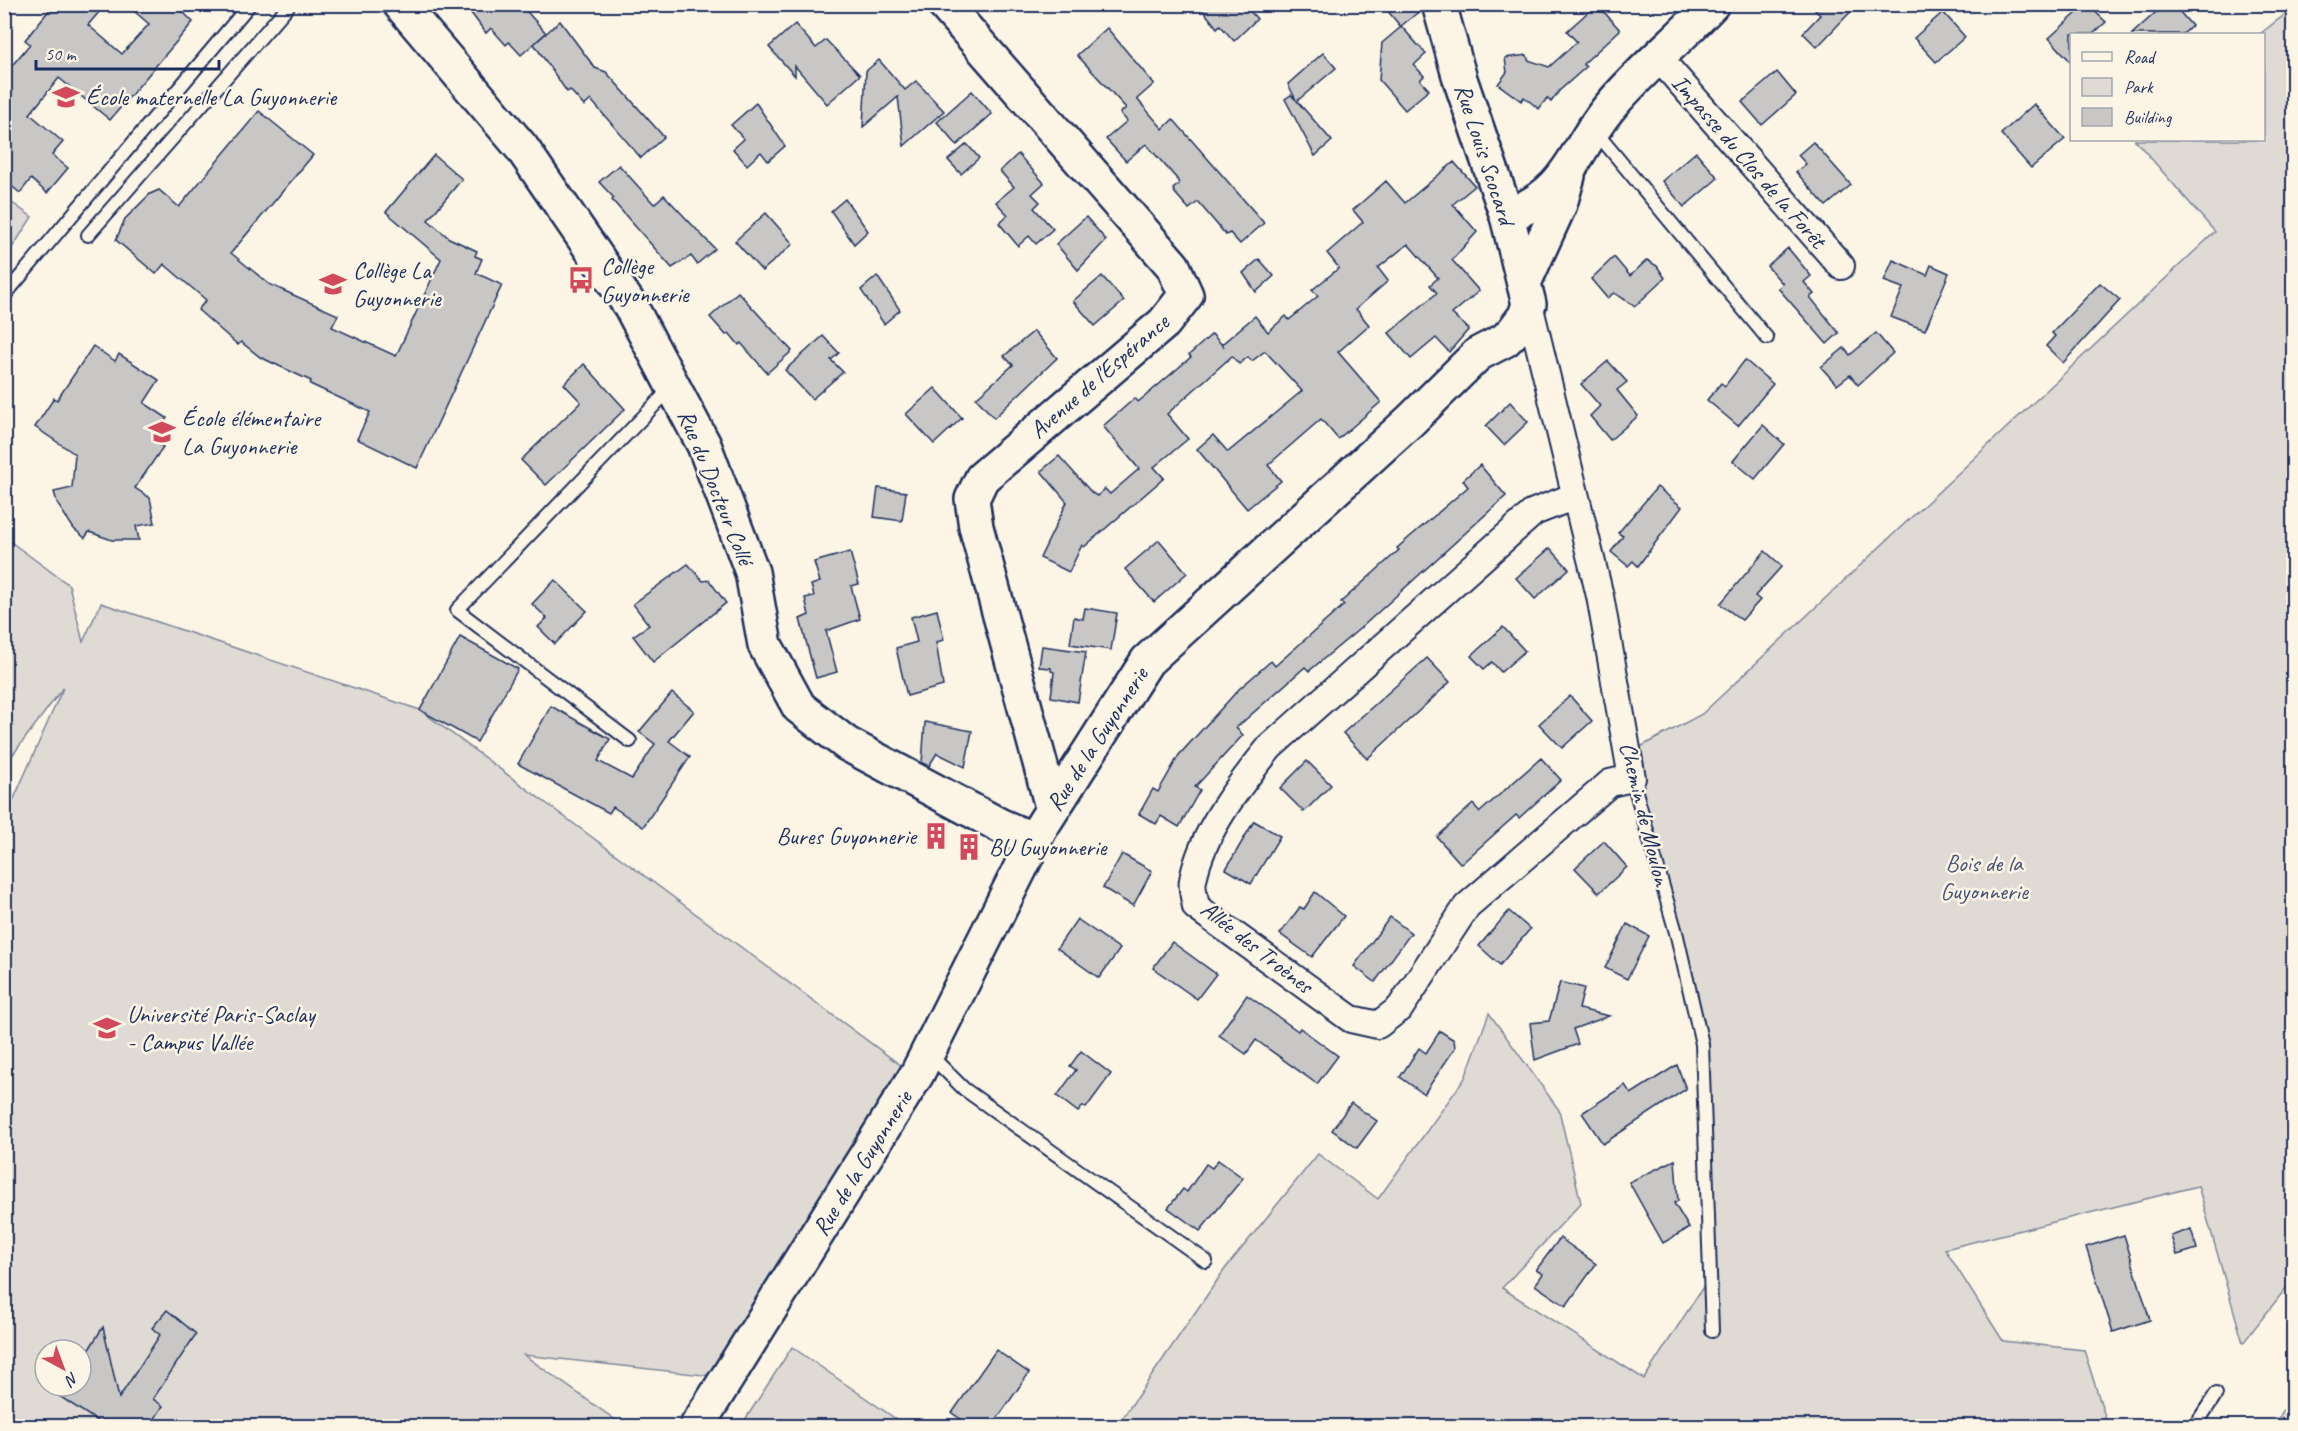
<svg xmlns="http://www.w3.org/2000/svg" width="2298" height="1431" viewBox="0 0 2298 1431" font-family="Caveat,sans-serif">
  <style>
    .green { fill: #dfdbd4; stroke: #7d8599; stroke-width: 1.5; fill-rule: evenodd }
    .building { fill: #c8c7c6; stroke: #1b2f5e; stroke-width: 1.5 }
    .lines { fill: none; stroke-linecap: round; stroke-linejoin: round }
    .lane-casing { stroke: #1b2f5e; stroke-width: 16 }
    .street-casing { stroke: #1b2f5e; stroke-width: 30 }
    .secondary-casing { stroke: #1b2f5e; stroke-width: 38 }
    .lane { stroke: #fcf5e5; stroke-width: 12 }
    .street { stroke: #fcf5e5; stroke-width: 26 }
    .secondary { stroke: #fcf5e5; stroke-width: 33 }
    .labels { text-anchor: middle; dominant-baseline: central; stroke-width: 5; stroke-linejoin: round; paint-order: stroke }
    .poi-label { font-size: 24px; fill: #1b2f5e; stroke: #fcf5e5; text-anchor: start }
    .street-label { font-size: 24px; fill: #1b2f5e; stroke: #fcf5e5 }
    .park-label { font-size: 24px; fill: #425176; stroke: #fcf5e5 }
  </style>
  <rect width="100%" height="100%" fill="#fcf5e5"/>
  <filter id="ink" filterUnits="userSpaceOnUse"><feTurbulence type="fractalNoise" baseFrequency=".0167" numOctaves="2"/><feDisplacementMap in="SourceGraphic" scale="12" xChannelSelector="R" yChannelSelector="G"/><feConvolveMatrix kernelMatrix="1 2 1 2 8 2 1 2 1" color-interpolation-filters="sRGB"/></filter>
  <g filter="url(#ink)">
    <!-- green -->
    <g class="green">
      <path d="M2293,8l1,1270 -51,65 -45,-157 -253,63 58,92 81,9 24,76h-991l108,-157 93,-115 60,45 87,-121 24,-65 70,97 22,93 -79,85 142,91 68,-106 -10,-229 -71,-292 71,-38 513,-482 -80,-92h129v-106h-4z"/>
      <path d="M5,198l27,19 -27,42z"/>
      <path d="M4,537l65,48 14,57 18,-39 319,107 483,357 -191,309 -188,-21 100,71h-619v-611l3,-3 55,-124 -58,77zM45,1350h36v36h-36z"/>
      <path d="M792,1347l114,79h-165z"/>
      <path d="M2293,1396v30h-19z"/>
    </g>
    <!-- building -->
    <g class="building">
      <path d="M54,4h52l-18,21 34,29 27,-30 -23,-20h49l18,18 -83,98 -51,-42 -29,36 33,28 -11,13 16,13 -21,25 -16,-14 -11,14 -16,-13v-105l26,-31 -5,-4z"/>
      <path d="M1198,4h46l13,15 -23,22 -14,-16 -3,3z"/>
      <path d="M1382,4h39v6l-20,16 25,28 -12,11 10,11 -4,4 9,10 -24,20 -26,-30 3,-37 19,-16z"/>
      <path d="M1597,4l23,26 -37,34 3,3 -27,24 -8,11 -4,-4 -8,11 -15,-12 -3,4 -23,-17 9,-12 -2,-14 22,-3 1,5 21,7 28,-25 -10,-11z"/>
      <path d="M1809,4h49l-41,43 -14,-14 17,-18z"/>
      <path d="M2087,4l19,18 -13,12h-21v29l-23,-25z"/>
      <path d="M2165,4h8l19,22 -9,8h-51z"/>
      <path d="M465,5h56l25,28 -25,22 -12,-13 -3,3 -15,-17 -5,5z"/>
      <path d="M1943,12l22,25 -29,25 -22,-24z"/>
      <path d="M560,21l35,47 11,4 58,65 -23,21 -50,-58 -7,6 -14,-16 -3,2 -33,-48z"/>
      <path d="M795,24l21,24 10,-8 34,35 -33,29 -32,-38v10l-26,-29z"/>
      <path d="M1107,28l47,56 -17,15 26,30 10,-10 91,104 -24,21 -10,-11 -4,2 -28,-33 -9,7 -14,-16 -2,-4 6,-5 -2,-5 -31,-35 -20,17 -20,-22 21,-18 -7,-8 6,-5 -49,-53z"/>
      <path d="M1323,53l13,15 -39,33 35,40 -17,15 -30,-57 6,-4 5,5 -8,-16z"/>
      <path d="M879,60l26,30 11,-9 28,30 -40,35 -6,-49 -35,30 3,-56z"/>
      <path d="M1777,72l19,23 -34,30 -20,-23z"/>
      <path d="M972,91l20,23 -35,31 -20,-23z"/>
      <path d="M756,103l29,43 -17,15 -7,-9 -14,13 -14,-16 11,-10 -13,-14z"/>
      <path d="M2034,104l31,35 -34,29 -30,-34z"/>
      <path d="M259,111l54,44 -82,98 38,31 69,31 -6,12 64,29 45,-97 -55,-47 48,-57 28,24 -34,41 21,18 28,13 -2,5 7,3 -6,14 26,12 -85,183 -60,-29 13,-27 -60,-28 1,-3 -51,-24 -19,-15 -3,3 -40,-35 8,-10 -42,-36 -8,10 -40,-34 9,-21 25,-25 9,-4 20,17z"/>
      <path d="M1813,142l38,43 -25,21 -30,-34 10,-8 -8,-9z"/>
      <path d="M967,144l12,14 -18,16 -13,-14z"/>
      <path d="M1696,152l22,26 -34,29 -22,-26z"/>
      <path d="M1018,154l26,29 -12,11 8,8 -6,6 19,21 -17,15 -7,-8 -11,10 -19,-23 9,-8 -12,-13 18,-15 -14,-16z"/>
      <path d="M1454,162l21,24 -22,18 24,28 -25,28 27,31 -27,23 17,15 -20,23 -13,-14 -25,21 -22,-26 48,-40 -7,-8 8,-7 -30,-34 -30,24 10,13 -32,28 13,16 -31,27 43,50 -30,26 -13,11 -17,-20 -53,46 13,16 -34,28 -50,-60 16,-14 15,17 74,-61 -37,-40 -13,10 -4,-4 -9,7 -7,-8 -65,58 21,25 -34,28 10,11 -80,69 -2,-2 -13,27 -29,-14 27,-56 -26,-31 18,-15 33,37 5,3 8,-7 5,5 29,-25 -36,-43 32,-28 3,4 11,-9 42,-36 -2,-2 23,-21 12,13 -2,-3 33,-28 13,16 18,-16 3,4 29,-24 -6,-6 27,-22 -12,-15 36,-31 -10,-12 33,-29 19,22z"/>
      <path d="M619,165l35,39 10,-9 51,54 -18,15 -6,-8 -19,12 -60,-68 2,-2 -15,-16z"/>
      <path d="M845,199l23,32 -14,13 -23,-33z"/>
      <path d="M766,213l27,31 -31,27 -27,-30z"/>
      <path d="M1086,217l20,23 -28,30 -22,-26z"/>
      <path d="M1788,248l23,28 -7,6 10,12 -4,3 29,36 -12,11 -49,-56 5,-4 -16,-18z"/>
      <path d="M1614,257l16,19 17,-16 10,6 8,12 -30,28 -21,-13 -7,5 -16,-19z"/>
      <path d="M1259,259l15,17 -18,16 -13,-19z"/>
      <path d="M1893,260l34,15 4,-10 18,8 -24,57 -34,-13 12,-29 -19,-7z"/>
      <path d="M877,276l23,34 -16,14 -23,-34z"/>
      <path d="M1102,276l22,25 -29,25 -22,-25z"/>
      <path d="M2100,283l20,17 -57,63 -17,-17 9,-10 -3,-3z"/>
      <path d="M738,292l54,59 -25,22 -26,-30 -2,2 -10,-12 -3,2 -16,-18z"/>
      <path d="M1034,331l23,27 -63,60 -18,-20 37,-33 -9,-9z"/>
      <path d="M1876,333l17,20 -35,32 -8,-10 -13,10 -16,-18 23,-19 6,7z"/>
      <path d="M823,336l16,17 -8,7 12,12 -31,27 -27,-29z"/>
      <path d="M93,346l22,15 4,-7 40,26 -15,23 23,15 -15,22 11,7 -28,41 15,10 5,25 -19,3 3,14h-27l-23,-8 -4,6 -11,-9 -16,-24 -4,-13 18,-4 3,-34 -40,-27 19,-29 3,2z"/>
      <path d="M1745,360l28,24 -35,42 -31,-26 14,-17 4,3z"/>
      <path d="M1608,361l19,21 -10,8 21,26 -28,24 -20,-24 10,-10 -19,-22z"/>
      <path d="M584,364l41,45 -79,76 -25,-25 60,-58 -17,-18z"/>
      <path d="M935,388l27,30 -28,26 -28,-30z"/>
      <path d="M1510,402l18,20 -24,23 -18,-19z"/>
      <path d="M1763,425l21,19 -29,35 -22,-18z"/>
      <path d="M1480,465l26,31 -143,130 -54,45 -4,-4 -69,61 7,7 -48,52 5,3 -21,37 -18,-11 -5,8 -17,-10 14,-25 5,3 21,-37 60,-66 32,-28 4,5 69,-61 -3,-3 58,-52 -2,-2 71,-61 -5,-7z"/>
      <path d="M1657,487l25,20 -44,59 -5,-5 -5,5 -17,-14 12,-16 -5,-3z"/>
      <path d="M878,488l28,4 -4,29 -28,-4z"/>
      <path d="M1159,540l28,33 -33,29 -29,-33z"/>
      <path d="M1550,548l19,21 -34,30 -19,-21z"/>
      <path d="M1765,551l17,15 -27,30 5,4 -18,20 -22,-16z"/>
      <path d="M850,552l9,32 -8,2 9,33 -34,12 11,41 -21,6 -16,-59 9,-4 -4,-17 9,-2 -3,-11 9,-3 -6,-20z"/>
      <path d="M688,564l15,17 6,-1 17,23 -73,59 -20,-26 16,-11 -16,-21z"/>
      <path d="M555,580l32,31 -32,33 -17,-17 9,-9 -15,-14z"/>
      <path d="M1085,608l32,5 -6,37 -41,-6 4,-27 9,2z"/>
      <path d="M937,610l7,30 -8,2 7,44 -36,10 -11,-48 21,-6 -6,-25z"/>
      <path d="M1503,627l22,24 -24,21 -9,-10 -8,7 -13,-13z"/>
      <path d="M460,637l58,32 -41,73 -57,-32z"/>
      <path d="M1042,646l44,6 -8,50 -27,-5 3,-25 -3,-1v-3l-12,-1z"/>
      <path d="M1427,658l23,24 -83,77 -24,-26z"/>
      <path d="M672,693l22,18 -25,30 21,16 -47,70 -30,-20 -4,6 -91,-49 33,-58 59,33 -12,22 34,18 23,-35 -16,-12z"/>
      <path d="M1570,696l22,25 -30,27 -23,-24z"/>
      <path d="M925,722l47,9 -7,36 -28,-14 -8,13 -7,-3z"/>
      <path d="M1541,758l20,22 -42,38 -3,-3 -55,49 -24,-27 36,-33 7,8z"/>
      <path d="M1307,761l24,24 -27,27 -24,-24z"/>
      <path d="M1254,821l26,15 -29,48 -25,-15z"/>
      <path d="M1604,841l23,26 -28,26 -24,-25z"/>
      <path d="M1122,854l30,17 -19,35 -30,-18z"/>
      <path d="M1315,892l29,24 -32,41 -32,-23 20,-27 4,2z"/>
      <path d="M1509,911l21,18 -30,36 -21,-19z"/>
      <path d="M1390,917l21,16 -36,49 -21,-16z"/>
      <path d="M1077,919l43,30 -21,29 -42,-30z"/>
      <path d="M1627,924l22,12 -22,43 -22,-11z"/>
      <path d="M1172,942l44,32 -19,25 -44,-31z"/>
      <path d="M1560,982l24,6 -5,21 30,7 -36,13 5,15 -43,16 -5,-37 19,-2z"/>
      <path d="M1247,995l51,36 2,-3 38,28 -21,28 -61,-44 -10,14 -27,-19z"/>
      <path d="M1440,1031l14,9 1,8 -31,46 -24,-17 19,-29 7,5z"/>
      <path d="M1081,1051l30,23 -25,34 -3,-2 -5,6 -21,-16 19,-26 -6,-4z"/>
      <path d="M1677,1065l9,24 -83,55 -21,-31 43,-28 6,9z"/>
      <path d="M1351,1103l26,18 -20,27 -25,-18z"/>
      <path d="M1218,1160l25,18 -43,53 -32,-23 15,-19 4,3 19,-28 6,4z"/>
      <path d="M1675,1160l3,41 -4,2 15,25 -26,15 -34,-61z"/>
      <path d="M2191,1229l6,20 -20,6 -6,-19z"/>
      <path d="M2124,1235l26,85 -37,12 -27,-85z"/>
      <path d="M1560,1238l36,26 -30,42 -31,-21 8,-11 -7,-4z"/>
      <path d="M167,1310l29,24 -43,65 10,7 -13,20h-50l2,-2 -58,-38h37v-24l22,-35 16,71 41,-63 -8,-7z"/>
      <path d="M996,1350l33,23 -37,53h-21l-19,-13z"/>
    </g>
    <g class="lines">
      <defs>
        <g id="lane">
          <path d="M1595,131l172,207"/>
          <path d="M88,235l202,-231"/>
          <path d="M4,296l246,-292"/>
          <path d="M630,741l-173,-131 215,-223"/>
          <path d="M1632,778l45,158 25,108 10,287"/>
          <path d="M929,1054l35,35 242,172"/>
          <path d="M2195,1426l21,-32"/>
        </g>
        <g id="street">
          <path d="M1658,57l183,209"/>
          <path d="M1529,304l71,292 32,182 -22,5 -143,123 -67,102 -22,17 -27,-6 -155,-112c-1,-8 -5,-19 -3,-27 9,-48 47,-96 77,-133l264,-235 41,-16"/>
        </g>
        <g id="secondary">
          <path d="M400,4l122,144 109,159 73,138 48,127 13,73 34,62 48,37 154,82 33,14"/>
          <path d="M944,4l229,262 13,29 -22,28 -182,155 -10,21 4,28 76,280"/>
          <path d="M1507,216c64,-25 64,-61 101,-107 31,-38 71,-69 104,-105"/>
          <path d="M1524,283l36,-79 8,-28"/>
          <path d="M697,1426l220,-352 123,-245 107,-168 263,-240 68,-67 27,-14 8,-8 12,-16 4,-12 -22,-88 -47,-137 -21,-75"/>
        </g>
      </defs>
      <!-- lane casing -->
      <use href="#lane" class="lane-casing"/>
      <!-- street casing -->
      <use href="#street" class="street-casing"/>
      <!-- secondary casing -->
      <use href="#secondary" class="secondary-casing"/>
      <!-- lane -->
      <use href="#lane" class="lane"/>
      <!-- street -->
      <use href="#street" class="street"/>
      <!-- secondary -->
      <use href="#secondary" class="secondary"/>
    </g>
  </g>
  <!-- icons -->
  <defs>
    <symbol id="school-bare" viewBox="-9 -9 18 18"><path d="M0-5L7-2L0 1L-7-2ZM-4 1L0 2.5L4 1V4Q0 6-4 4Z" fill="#d1495b" stroke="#fcf5e5" stroke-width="2.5" paint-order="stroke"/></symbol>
    <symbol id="bus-bare" viewBox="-9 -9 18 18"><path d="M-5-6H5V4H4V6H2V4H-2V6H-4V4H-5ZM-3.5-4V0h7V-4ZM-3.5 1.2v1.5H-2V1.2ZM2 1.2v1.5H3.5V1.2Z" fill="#d1495b" stroke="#fcf5e5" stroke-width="2.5" paint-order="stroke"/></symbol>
    <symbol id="building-bare" viewBox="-9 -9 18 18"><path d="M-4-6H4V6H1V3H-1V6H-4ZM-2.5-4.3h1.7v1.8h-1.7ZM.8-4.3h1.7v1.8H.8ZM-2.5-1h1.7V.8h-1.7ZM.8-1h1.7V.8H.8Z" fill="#d1495b" stroke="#fcf5e5" stroke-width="2.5" paint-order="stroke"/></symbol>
    <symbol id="university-bare" viewBox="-9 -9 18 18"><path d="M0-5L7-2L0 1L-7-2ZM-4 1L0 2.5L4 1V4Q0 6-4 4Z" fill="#d1495b" stroke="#fcf5e5" stroke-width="2.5" paint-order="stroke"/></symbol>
  </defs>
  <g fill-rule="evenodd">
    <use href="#school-bare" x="47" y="78" width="38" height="38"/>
    <use href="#bus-bare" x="562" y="261" width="38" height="38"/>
    <use href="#school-bare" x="314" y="265" width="38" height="38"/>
    <use href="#school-bare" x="143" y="413" width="38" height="38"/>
    <use href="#building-bare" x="917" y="817" width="38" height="38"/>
    <use href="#building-bare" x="950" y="828" width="38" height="38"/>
    <use href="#university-bare" x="88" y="1009" width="38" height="38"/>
  </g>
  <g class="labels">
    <!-- poi labels -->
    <g class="poi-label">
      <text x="86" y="97">École maternelle La Guyonnerie</text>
      <text x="601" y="266">Collège<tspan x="601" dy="28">Guyonnerie</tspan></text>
      <text x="353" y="270">Collège La<tspan x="353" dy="28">Guyonnerie</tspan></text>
      <text x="182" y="418">École élémentaire<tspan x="182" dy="28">La Guyonnerie</tspan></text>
      <text x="916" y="836" text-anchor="end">Bures Guyonnerie</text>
      <text x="989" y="847">BU Guyonnerie</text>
      <text x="127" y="1014">Université Paris-Saclay<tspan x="127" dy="28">- Campus Vallée</tspan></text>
    </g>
    <!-- street labels -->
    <g class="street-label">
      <text transform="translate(1485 154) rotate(72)">Rue Louis Scocard</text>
      <text transform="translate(1749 161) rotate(49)">Impasse du Clos de la Forêt</text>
      <text transform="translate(1099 376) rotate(-41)">Avenue de l'Espérance</text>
      <text transform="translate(716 487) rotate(68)">Rue du Docteur Collé</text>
      <text transform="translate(1097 739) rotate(-57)">Rue de la Guyonnerie</text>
      <text transform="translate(1645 814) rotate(76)">Chemin de Moulon</text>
      <text transform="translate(1257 947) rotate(38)">Allée des Troènes</text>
      <text transform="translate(862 1163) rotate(-58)">Rue de la Guyonnerie</text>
    </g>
    <!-- park labels -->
    <g class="park-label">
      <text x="1984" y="863">Bois de la<tspan x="1984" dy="28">Guyonnerie</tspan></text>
    </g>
  </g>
  <!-- margin -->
  <rect width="2298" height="1431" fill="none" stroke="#fcf5e5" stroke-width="24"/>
  <rect x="12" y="12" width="2274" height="1407" fill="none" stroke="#1b2f5e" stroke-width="2" filter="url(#ink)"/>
  <!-- legend -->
  <rect x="2070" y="33" width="195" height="108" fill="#fcf5e5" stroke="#a2a6af" stroke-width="1.5"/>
  <rect x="2082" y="52" width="30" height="9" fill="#fcf5e5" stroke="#a2a6af" stroke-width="1.5"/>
  <text x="2124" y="63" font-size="18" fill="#1b2f5e">Road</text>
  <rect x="2082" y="78" width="30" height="18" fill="#dfdbd4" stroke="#a2a6af" stroke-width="1.5"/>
  <text x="2124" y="93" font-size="18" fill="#1b2f5e">Park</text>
  <rect x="2082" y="108" width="30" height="18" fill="#c8c7c6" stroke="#a2a6af" stroke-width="1.5"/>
  <text x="2124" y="123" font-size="18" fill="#1b2f5e">Building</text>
  <!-- north arrow -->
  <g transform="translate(63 1368) rotate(139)"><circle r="28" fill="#fcf5e5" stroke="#a2a6af" stroke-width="1.5"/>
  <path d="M0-4.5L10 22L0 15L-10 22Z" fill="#d1495b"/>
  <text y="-9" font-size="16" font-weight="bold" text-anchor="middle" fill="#1b2f5e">N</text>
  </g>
  <!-- scale -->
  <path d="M36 60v9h183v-9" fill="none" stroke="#1b2f5e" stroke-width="3"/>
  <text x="45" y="60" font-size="18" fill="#1b2f5e" stroke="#fcf5e5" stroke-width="4.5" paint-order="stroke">50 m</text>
</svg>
